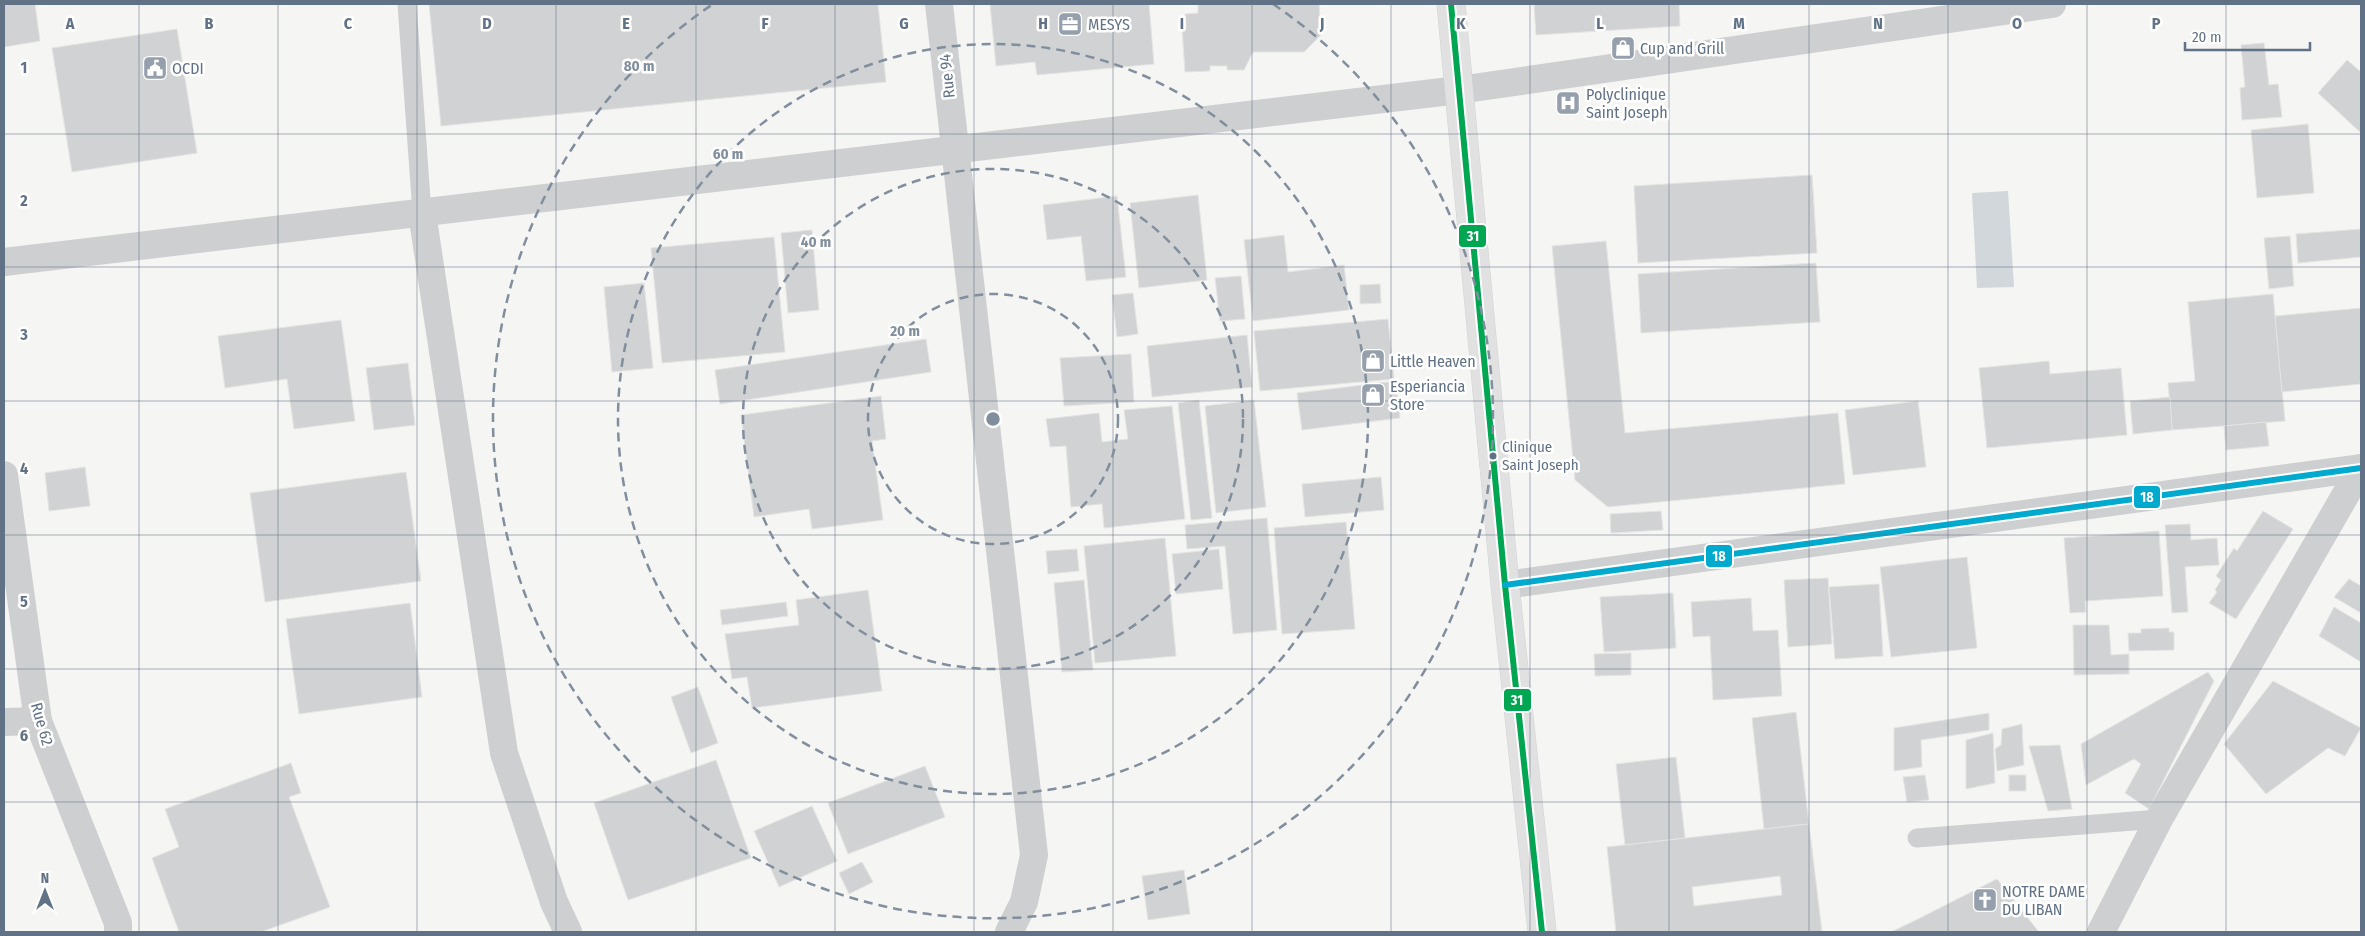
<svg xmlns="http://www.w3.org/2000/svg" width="2365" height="936" viewBox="0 0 2365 936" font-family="'Fira Sans Condensed',sans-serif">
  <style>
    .water { fill: #d1d7da }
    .building { fill: #d1d2d3; stroke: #e4e4e3; fill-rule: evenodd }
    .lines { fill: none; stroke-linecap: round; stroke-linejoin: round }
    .secondary-casing { stroke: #d1d3d4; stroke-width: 29 }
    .lane { stroke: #cecfd0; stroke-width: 19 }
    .street { stroke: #cecfd0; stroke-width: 28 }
    .secondary { stroke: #e1e1e2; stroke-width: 28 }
    .bus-1-casing { stroke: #fff; stroke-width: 10 }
    .bus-2-casing { stroke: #fff; stroke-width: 10 }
    .bus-1 { stroke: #00a651; stroke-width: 6 }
    .bus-2 { stroke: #00a9ce; stroke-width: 6 }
    .grid { fill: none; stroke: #627286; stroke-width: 1; stroke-opacity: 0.55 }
    .ring { fill: none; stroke: #818e9d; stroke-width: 2.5; stroke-dasharray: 9 6 }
    .bus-dot { fill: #627286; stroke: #fff; stroke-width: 2 }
    .labels { text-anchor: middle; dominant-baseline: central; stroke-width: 5; stroke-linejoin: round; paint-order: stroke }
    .bus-label { font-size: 15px; fill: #627286; stroke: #fff; text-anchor: start }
    .poi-label { font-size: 16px; fill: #627286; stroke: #fff; text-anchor: start }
    .street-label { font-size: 16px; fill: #627286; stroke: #fff }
    .grid-label { font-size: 16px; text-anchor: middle; font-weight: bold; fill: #627286; stroke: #fff; stroke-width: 5; stroke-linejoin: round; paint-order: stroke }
    .centre { fill: #818e9d; stroke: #fff; stroke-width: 2.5 }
    .ring-label { font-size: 15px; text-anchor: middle; font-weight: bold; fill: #818e9d; stroke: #fff; stroke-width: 5; stroke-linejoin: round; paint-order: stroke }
    .line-badge { stroke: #fff; stroke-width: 2 }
    .badge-label { font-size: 14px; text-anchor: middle; font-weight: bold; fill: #fff }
  </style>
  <rect width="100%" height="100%" fill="#f5f5f3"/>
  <!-- water -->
  <path class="water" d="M2008,191l6,96 -37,1 -5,-95z"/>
  <!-- building -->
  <g class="building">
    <path d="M4,4h31l5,37 -36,6z"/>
    <path d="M429,4h449l8,78 -445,44z"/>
    <path d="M990,4h159l5,60 -117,11 -2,-13 -39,4z"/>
    <path d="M1198,4h121l2,31 -17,17h-51l-9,18h-17v-4h-17v5l-25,1 -3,-44h4l-1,-14 13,-1z"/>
    <path d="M1534,4h145l1,22 -144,9z"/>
    <path d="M177,29l20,124 -125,19 -20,-124z"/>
    <path d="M2264,43l5,42 9,-1 4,33 -40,3 -2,-32 5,-1 -4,-42z"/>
    <path d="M2347,60l14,12v61l-43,-40z"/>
    <path d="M2308,124l6,69 -57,5 -6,-68z"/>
    <path d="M1812,175l5,78 -179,10 -4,-77z"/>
    <path d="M1198,195l9,85 -68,8 -9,-85z"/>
    <path d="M1117,196l9,81 -40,4 -5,-45 -34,4 -4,-35z"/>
    <path d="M2361,229v28l-63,6 -2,-29z"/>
    <path d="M812,230l7,80 -31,3 -7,-80z"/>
    <path d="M1284,235l4,37 56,-7 5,45 -96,11 -9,-81z"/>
    <path d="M2290,236l4,50 -25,3 -5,-51z"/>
    <path d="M774,237l11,115 -123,11 -11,-115z"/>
    <path d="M1606,241l19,192 213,-20 7,71 -237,23 -33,-27 -23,-234z"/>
    <path d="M1816,263l4,59 -179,11 -3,-59z"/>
    <path d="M1241,276l4,43 -25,2 -5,-43z"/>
    <path d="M644,283l9,85 -41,4 -8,-85z"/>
    <path d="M1380,284l1,19 -21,1v-19z"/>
    <path d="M1133,293l5,41 -21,3 -5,-42z"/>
    <path d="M2273,294l12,127 -113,9 -4,-47 27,-2 -7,-79z"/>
    <path d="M2361,308v76l-79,8 -7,-76z"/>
    <path d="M1388,319l6,60 -134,12 -6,-60z"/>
    <path d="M341,320l14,101 -61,8 -7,-50 -62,9 -7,-52z"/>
    <path d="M1247,335l5,52 -100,10 -5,-51z"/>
    <path d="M926,339l5,33 -211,32 -5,-34z"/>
    <path d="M1131,354l3,48 -70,4 -4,-48z"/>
    <path d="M2049,361l1,13 71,-6 6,67 -140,13 -8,-80z"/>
    <path d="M408,363l7,62 -41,5 -8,-62z"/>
    <path d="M1396,381l4,37 -98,12 -5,-37z"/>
    <path d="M881,396l5,43 -14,2 11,79 -71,9 -3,-20 -55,8 -13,-102z"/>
    <path d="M2170,397l2,33 -39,4 -3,-33z"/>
    <path d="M1199,400l13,118 -21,2 -13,-117z"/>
    <path d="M1254,400l12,107 -50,6 -11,-107z"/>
    <path d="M1918,401l8,66 -73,8 -8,-65z"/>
    <path d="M1172,406l13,113 -81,9 -2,-24 -31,3 -5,-61 -16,1 -4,-28 53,-6 3,29 26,-3 -4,-29z"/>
    <path d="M2266,422l3,24 -43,4 -2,-24z"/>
    <path d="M85,467l5,39 -41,5 -4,-38z"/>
    <path d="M406,472l15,109 -156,21 -15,-109z"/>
    <path d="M1381,477l3,33 -79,7 -3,-33z"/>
    <path d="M1661,511l2,19 -52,3 -1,-19z"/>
    <path d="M2263,511l30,18 -57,90 -27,-16 8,-11 -2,-2 6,-10 -5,-4 18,-28 3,3z"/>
    <path d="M1267,518l10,112 -44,4 -8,-88 -38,3 -2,-24z"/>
    <path d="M1346,522l9,107 -73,5 -8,-106z"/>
    <path d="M2190,524l1,16 26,-2 2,27 -34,2 3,45 -16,1 -7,-88z"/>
    <path d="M2159,531l4,65 -78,5 1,11 -16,1 -6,-75z"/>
    <path d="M1165,538l11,118 -81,7 -11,-117z"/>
    <path d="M1077,549l2,22 -31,3 -2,-23z"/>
    <path d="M1219,549l4,40 -47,5 -4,-40z"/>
    <path d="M1967,557l10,91 -86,9 -11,-90z"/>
    <path d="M1828,578l4,66 -44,3 -4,-67z"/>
    <path d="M2349,579l12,7v27l-27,-16z"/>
    <path d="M1084,580l9,90 -31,2 -8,-89z"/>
    <path d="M1879,584l4,72 -48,3 -6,-72z"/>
    <path d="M868,590l14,101 -130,17 -5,-31 -15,2 -7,-45 74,-9 -3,-25z"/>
    <path d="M1673,593l3,55 -72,4 -4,-55z"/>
    <path d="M1751,598l2,33 25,-1 4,66 -69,4 -3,-64 -17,1 -2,-35z"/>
    <path d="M786,602l2,14 -66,9 -2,-15z"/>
    <path d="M410,603l12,94 -123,17 -13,-95z"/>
    <path d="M2334,607l27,16v39l-42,-26z"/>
    <path d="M2073,625h36l2,30 18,-1v20l-55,1z"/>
    <path d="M2169,628v4h5v18l-45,1 -1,-18h13v-4z"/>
    <path d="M1631,653v22l-36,1 -1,-22z"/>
    <path d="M2208,672l6,9 -65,128 -24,-16 16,-29 -7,-5 -48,26 -5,-41z"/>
    <path d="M2273,681l88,47 -16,28 -17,-8 -62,46 -42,-50z"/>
    <path d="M698,687l20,56 -27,10 -20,-56z"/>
    <path d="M1796,712l13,112 -45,5 -12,-111z"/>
    <path d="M1989,713v17l-68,10 1,27 -28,4v-43z"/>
    <path d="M2022,724l2,41 -27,6 -2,-22 6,-4 1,-16z"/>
    <path d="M1993,733l2,50 -29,6v-49z"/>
    <path d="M2060,745l12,64 -24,2 -19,-65z"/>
    <path d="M1676,757l9,81 -60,7 -9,-81z"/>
    <path d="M716,760l35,98 -123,42 -34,-97z"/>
    <path d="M291,763l10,30 -12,4 41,110 -69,25h-82l-27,-74 27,-11 -14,-38z"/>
    <path d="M925,766l20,51 -97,37 -20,-51z"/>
    <path d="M1925,775l4,25 -22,2 -4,-25z"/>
    <rect x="2009" y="775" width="17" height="16"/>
    <path d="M812,806l25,55 -58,26 -25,-56z"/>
    <path d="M1809,824l13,108h-206l-9,-85zM1780,876l2,19 -88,11 -2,-19z"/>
    <path d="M862,862l11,20 -24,12 -10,-21z"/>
    <path d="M1184,870l6,44 -42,6 -6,-44z"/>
    <path d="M1997,879l42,53h-148l23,-11z"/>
  </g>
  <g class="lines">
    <defs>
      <path id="secondary" d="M1451,4l54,581 37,347"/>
    </defs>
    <!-- secondary casing -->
    <use href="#secondary" class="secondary-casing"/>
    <!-- lane -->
    <g class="lane">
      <path d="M407,4l15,209"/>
      <path d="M1917,838l242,-19"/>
    </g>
    <!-- street -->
    <g class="street">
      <path d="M939,4l95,851 -10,47 -15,30"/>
      <path d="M422,213l82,540 50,149 14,30"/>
      <path d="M4,262l1455,-172 593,-86"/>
      <path d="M4,475l34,246 80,202v9"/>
      <path d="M1505,585l856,-117"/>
      <path d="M4,722l34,-1"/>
      <path d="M2101,932l58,-113 202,-351"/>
    </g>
    <!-- secondary -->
    <use href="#secondary" class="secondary"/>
    <defs>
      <path id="bus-1" d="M1451,4l54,581 37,347"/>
      <path id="bus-2" d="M1505,585l856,-117"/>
    </defs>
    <!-- bus-1 casing -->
    <use href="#bus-1" class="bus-1-casing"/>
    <!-- bus-2 casing -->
    <use href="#bus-2" class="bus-2-casing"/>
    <!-- bus-1 -->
    <use href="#bus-1" class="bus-1"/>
    <!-- bus-2 -->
    <use href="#bus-2" class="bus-2"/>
  </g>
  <!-- grid -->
  <path class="grid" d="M139,4v928M278,4v928M417,4v928M556,4v928M696,4v928M835,4v928M974,4v928M1113,4v928M1252,4v928M1391,4v928M1530,4v928M1669,4v928M1809,4v928M1948,4v928M2087,4v928M2226,4v928M4,134h2357M4,267h2357M4,401h2357M4,535h2357M4,669h2357M4,802h2357"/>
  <!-- distance rings -->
  <g class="ring">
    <circle cx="993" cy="419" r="125"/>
    <circle cx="993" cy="419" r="250"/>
    <circle cx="993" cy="419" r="375"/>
    <path d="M1273 4A500 500 0 1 1 713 4"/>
  </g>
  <!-- icons -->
  <defs>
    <symbol id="office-square" viewBox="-11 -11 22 22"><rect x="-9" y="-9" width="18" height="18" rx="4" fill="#95a0ac" stroke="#fff"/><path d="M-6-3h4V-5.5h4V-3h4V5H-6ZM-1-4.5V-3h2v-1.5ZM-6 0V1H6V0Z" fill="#fff"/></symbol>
    <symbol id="shop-square" viewBox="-11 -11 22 22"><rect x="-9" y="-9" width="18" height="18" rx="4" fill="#95a0ac" stroke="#fff"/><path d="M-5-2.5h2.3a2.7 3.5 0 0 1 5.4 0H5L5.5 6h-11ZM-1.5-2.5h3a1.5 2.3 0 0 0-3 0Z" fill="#fff"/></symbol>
    <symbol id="civic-square" viewBox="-11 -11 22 22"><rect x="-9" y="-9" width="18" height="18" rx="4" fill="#95a0ac" stroke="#fff"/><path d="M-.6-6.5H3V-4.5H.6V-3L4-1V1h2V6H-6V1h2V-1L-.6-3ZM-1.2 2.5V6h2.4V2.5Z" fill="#fff"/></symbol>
    <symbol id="hospital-square" viewBox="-11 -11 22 22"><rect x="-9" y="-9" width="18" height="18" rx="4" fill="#95a0ac" stroke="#fff"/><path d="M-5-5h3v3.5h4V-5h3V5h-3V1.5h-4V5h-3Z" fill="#fff"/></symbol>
    <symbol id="church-square" viewBox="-11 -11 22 22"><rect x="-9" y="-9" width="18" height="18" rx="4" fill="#95a0ac" stroke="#fff"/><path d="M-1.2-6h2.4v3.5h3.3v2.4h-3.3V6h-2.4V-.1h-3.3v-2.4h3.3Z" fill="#fff"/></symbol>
  </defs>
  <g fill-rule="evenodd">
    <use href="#office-square" x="1056" y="10" width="28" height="28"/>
    <use href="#shop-square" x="1609" y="34" width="28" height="28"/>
    <use href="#civic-square" x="141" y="54" width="28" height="28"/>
    <use href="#hospital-square" x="1554" y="89" width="28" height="28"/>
    <use href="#shop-square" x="1359" y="347" width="28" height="28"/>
    <use href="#shop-square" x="1359" y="381" width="28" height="28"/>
    <use href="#church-square" x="1971" y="886" width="28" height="28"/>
  </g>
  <!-- markers -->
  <circle class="bus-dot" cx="1493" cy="456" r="4.5"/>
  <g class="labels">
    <!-- bus labels -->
    <g class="bus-label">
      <text x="1502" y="447">Clinique<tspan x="1502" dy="18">Saint Joseph</tspan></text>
    </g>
    <!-- poi labels -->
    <g class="poi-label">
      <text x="1088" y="24">MESYS</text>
      <text x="1640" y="48">Cup and Grill</text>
      <text x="172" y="68">OCDI</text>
      <text x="1586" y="94">Polyclinique<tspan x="1586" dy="18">Saint Joseph</tspan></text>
      <text x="1390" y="361">Little Heaven</text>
      <text x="1390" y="386">Esperiancia<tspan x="1390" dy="18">Store</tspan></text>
      <text x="2002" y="891">NOTRE DAME<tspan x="2002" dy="18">DU LIBAN</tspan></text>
    </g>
    <!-- street labels -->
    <g class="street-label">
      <text transform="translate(947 76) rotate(-96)">Rue 94</text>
      <text transform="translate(42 724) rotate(74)">Rue 62</text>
    </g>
  </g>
  <g class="grid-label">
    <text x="70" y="29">A</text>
    <text x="209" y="29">B</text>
    <text x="348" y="29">C</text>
    <text x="487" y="29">D</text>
    <text x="626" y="29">E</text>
    <text x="765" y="29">F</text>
    <text x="904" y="29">G</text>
    <text x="1043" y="29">H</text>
    <text x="1182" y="29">I</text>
    <text x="1322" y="29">J</text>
    <text x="1461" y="29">K</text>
    <text x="1600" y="29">L</text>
    <text x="1739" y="29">M</text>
    <text x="1878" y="29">N</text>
    <text x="2017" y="29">O</text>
    <text x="2156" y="29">P</text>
    <text x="24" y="73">1</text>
    <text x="24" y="206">2</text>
    <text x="24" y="340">3</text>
    <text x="24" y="474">4</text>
    <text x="24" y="607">5</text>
    <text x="24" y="741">6</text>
  </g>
  <circle cx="993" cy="419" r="8" class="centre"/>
  <g class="ring-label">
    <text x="639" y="71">80 m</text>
    <text x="728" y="159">60 m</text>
    <text x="816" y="247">40 m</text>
    <text x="905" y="336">20 m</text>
  </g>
  <g class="line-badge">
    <rect x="1458" y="224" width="29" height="24" rx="5" fill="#00a651"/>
    <rect x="2133" y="485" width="28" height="24" rx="5" fill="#00a9ce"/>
    <rect x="1705" y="544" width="28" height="24" rx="5" fill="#00a9ce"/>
    <rect x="1503" y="688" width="29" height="24" rx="5" fill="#00a651"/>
  </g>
  <g class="badge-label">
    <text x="1473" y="241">31</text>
    <text x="2147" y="502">18</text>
    <text x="1719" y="561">18</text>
    <text x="1517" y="705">31</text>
  </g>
  <!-- border -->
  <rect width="2365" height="936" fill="none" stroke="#627286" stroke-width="10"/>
  <!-- north arrow -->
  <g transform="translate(45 891)" stroke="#ffffff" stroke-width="4" paint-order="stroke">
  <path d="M0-4L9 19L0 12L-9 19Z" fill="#627286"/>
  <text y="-8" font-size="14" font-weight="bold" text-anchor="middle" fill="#627286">N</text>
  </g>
  <!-- scale -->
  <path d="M2185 42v8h125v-8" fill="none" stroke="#627286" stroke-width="2.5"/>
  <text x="2192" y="42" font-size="15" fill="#627286" stroke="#ffffff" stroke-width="4" paint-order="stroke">20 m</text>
</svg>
